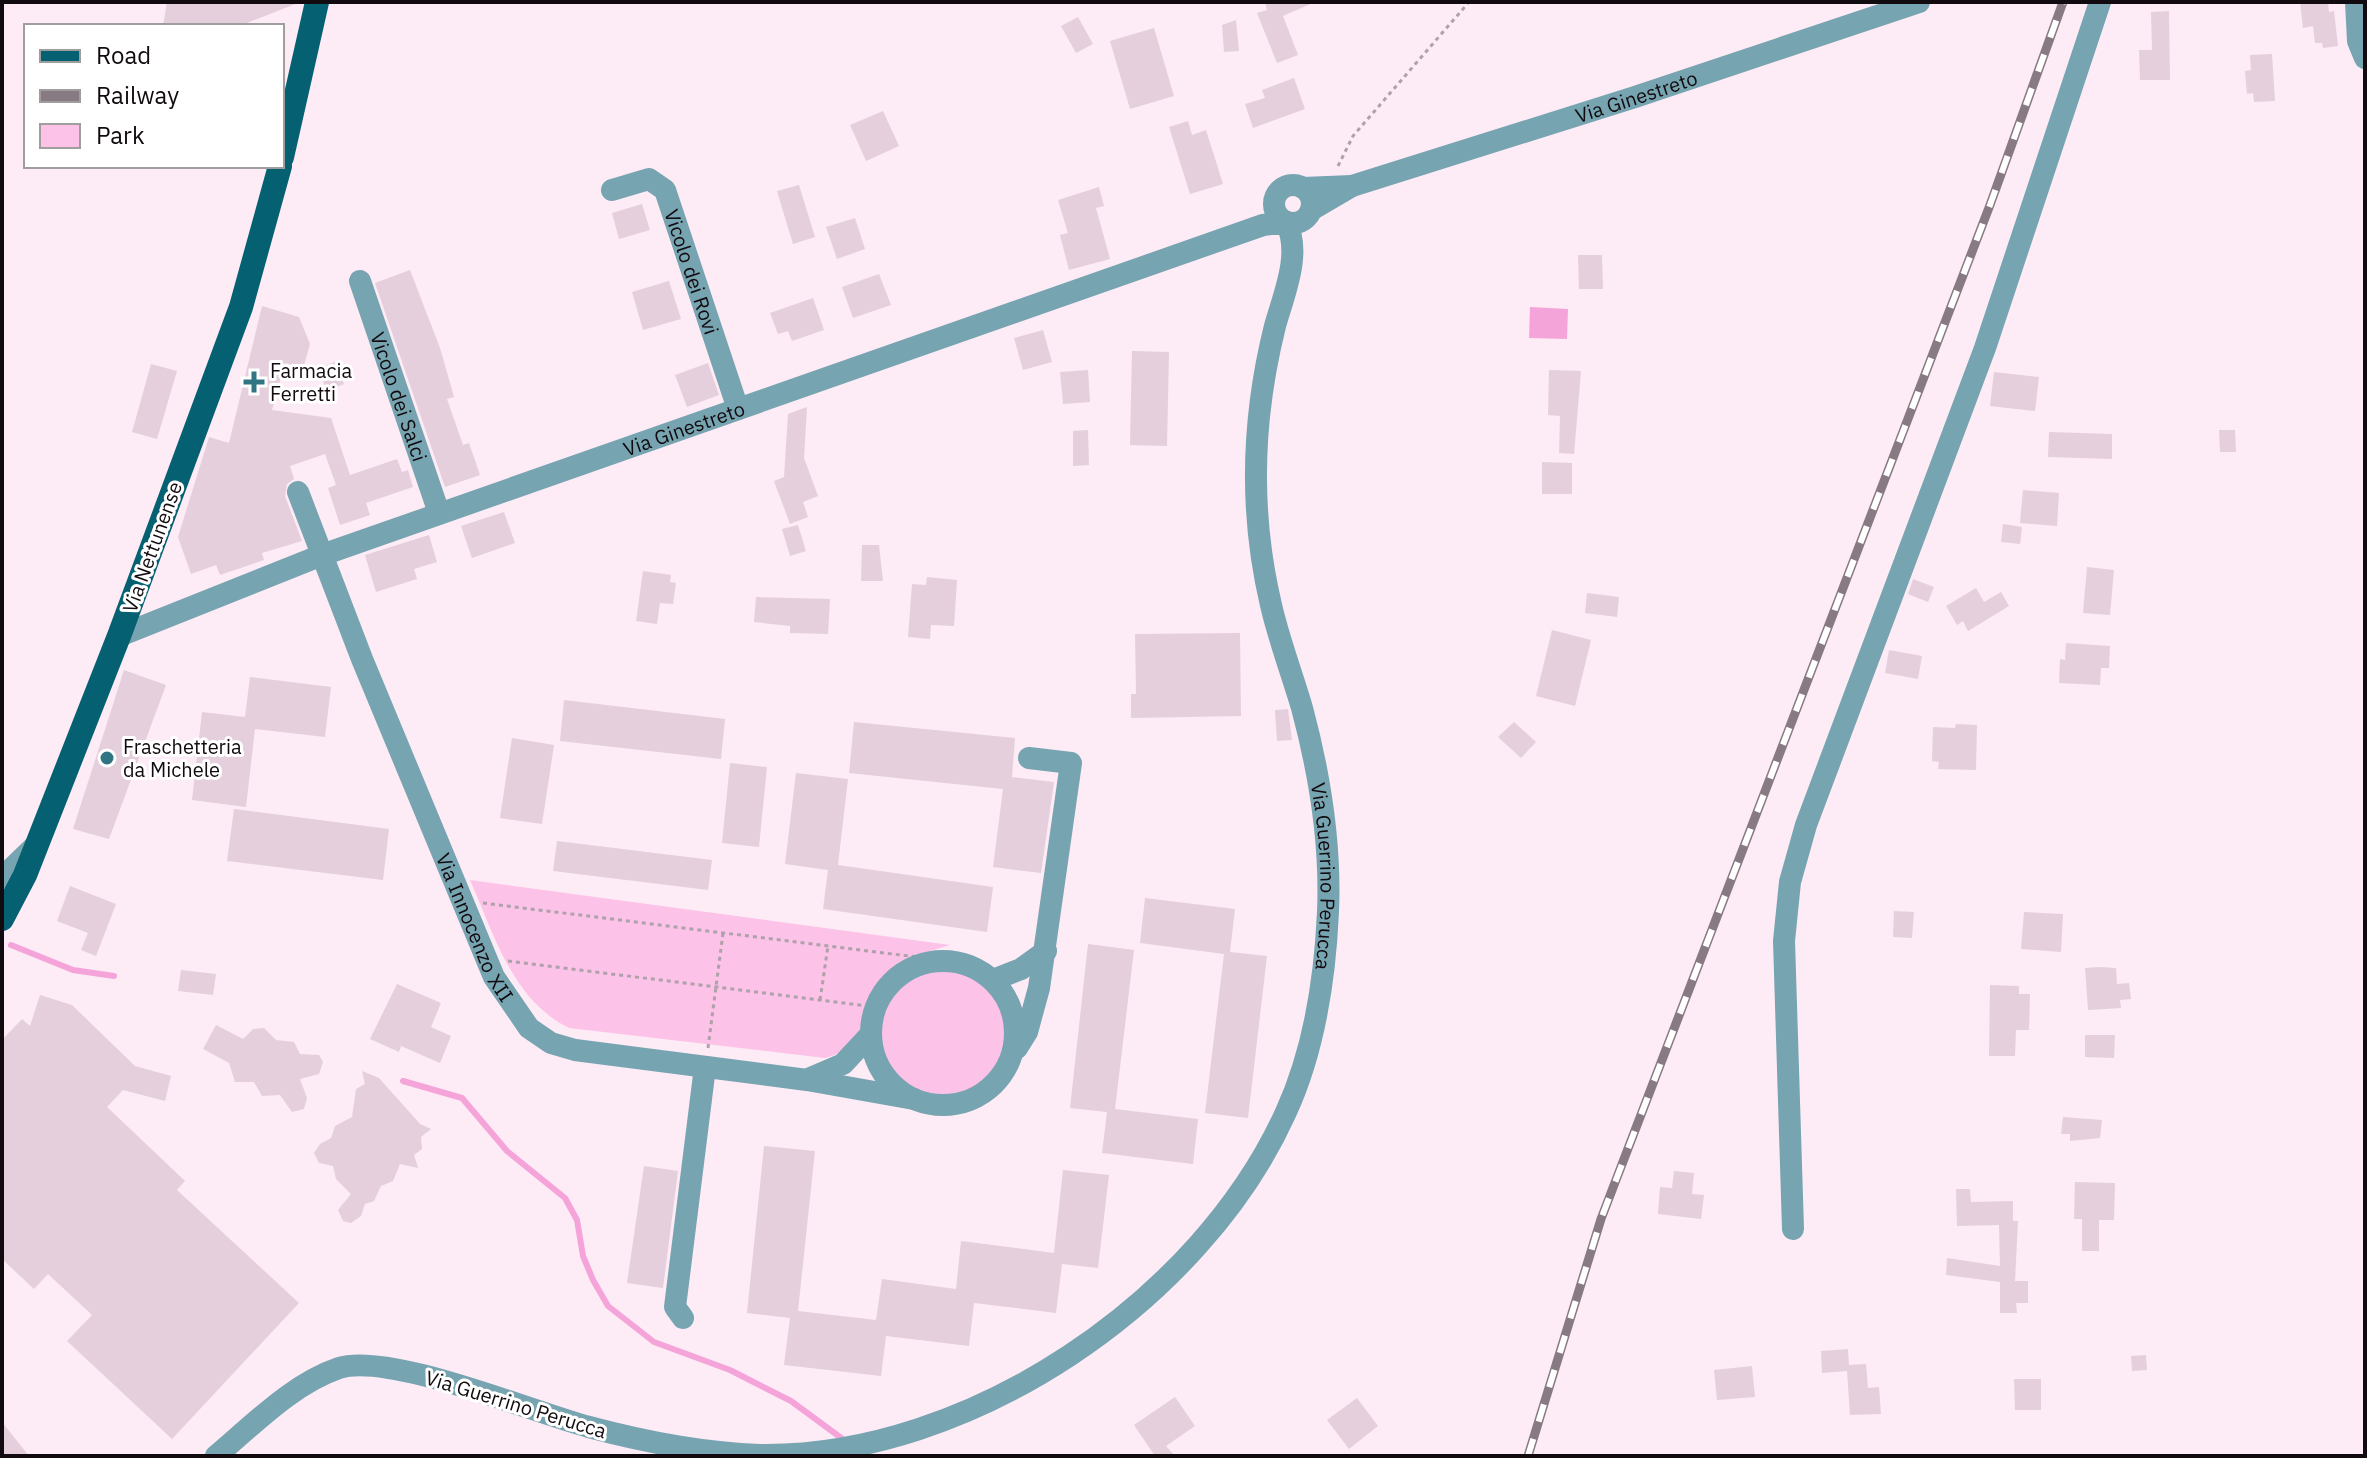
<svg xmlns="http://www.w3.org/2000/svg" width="2367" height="1458" viewBox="0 0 2367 1458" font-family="'IBM Plex Sans',sans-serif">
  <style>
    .green { fill: #fcc2e7 }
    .water { fill: #f5a4da }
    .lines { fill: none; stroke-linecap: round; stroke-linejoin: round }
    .stream { stroke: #f5a4da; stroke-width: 6 }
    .building { fill: #e5cfdd }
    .path { stroke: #afa1aa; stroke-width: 3; stroke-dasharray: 4 4; stroke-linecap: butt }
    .minor { stroke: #76a4b0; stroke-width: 22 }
    .major { stroke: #056072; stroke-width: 24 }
    .rail-casing { stroke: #877a82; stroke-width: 9 }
    .rail { stroke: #fff; stroke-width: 6; stroke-dasharray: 18; stroke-linecap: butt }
    .poi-dot { fill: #317585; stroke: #fff; stroke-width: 3 }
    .labels { text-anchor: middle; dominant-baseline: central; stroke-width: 6; stroke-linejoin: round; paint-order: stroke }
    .street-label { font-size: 20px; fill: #110a0e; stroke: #fff }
    .poi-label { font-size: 20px; fill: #110a0e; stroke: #fff; text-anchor: start }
  </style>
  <rect width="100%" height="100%" fill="#fdebf6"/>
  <!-- green -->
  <g class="green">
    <path d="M470,880l480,65c-22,7 -47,11 -63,28 -31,32 -10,71 -62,85l-256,-30c-57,-28 -75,-94 -99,-148z"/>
    <circle cx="943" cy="1033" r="63"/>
  </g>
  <!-- water -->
  <path class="water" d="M1530,307l38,2 -1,30 -38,-1z"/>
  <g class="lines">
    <!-- stream -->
    <g class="stream">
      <path d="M11,945l62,25 41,6"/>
      <path d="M403,1081l59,17 45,53 58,47 12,22 6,36 10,24 15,26 46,36 76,28 61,31 53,39"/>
    </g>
  </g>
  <!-- building -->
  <g class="building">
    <path d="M167,2h131v1l-59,23h-76z"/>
    <path d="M1265,2h50l-32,14 15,39 -21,8 -20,-50 10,-3z"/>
    <path d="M2300,2h28l1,10 5,-1 4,35 -15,2 -1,-5h-7l-2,-17 -10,2z"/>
    <path d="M2169,11l1,69h-30l-1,-30h13l-1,-38z"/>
    <path d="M1078,17l15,27 -17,9 -15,-27z"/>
    <path d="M1236,20l3,31 -15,1 -2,-27z"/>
    <path d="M1154,28l20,68 -44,13 -20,-68z"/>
    <path d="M2272,54l3,47 -21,1 -1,-9 -6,1 -2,-23 6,-1 -1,-15z"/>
    <path d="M1294,78l11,31 -52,19 -8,-24 20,-6 -3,-8z"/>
    <path d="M883,111l16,35 -33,15 -16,-36z"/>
    <path d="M1188,121l4,14 14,-5 17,54 -33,10 -21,-67z"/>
    <path d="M799,185l16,52 -22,7 -16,-53z"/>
    <path d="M1099,187l5,19 -8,2 14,51 -41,11 -9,-35 8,-2 -10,-33z"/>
    <path d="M642,204l8,26 -31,9 -7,-26z"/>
    <path d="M855,218l10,31 -28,10 -11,-32z"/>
    <path d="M1578,255h24l1,34h-24z"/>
    <path d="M410,270l30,78 14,49 -7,2 16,46 6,-2 11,32 -35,12 -70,-204z"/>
    <path d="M879,274l12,31 -38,13 -11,-31z"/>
    <path d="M669,281l12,38 -38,11 -11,-38z"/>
    <path d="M813,298l11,32 -32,11 -4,-10 -10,3 -8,-21z"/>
    <path d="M262,306l37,11 11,27 -7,25 -18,-6 -13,47 59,8 19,57 47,-16 5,13 6,-2 5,17 -47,16 4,12 -30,10 -12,-37 8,-3 -11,-31 -35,12 4,13 -7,5 -2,12 17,45 -40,12 2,7 -44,15 -4,-10 -25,9 -13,-37 31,-100 20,6z"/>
    <path d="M1043,330l9,32 -29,8 -9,-32z"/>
    <path d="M1132,351l37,1 -2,94 -37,-1z"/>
    <path d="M335,362l9,22 -17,7 -9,-22z"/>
    <path d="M708,363l11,32 -32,12 -12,-32z"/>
    <path d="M151,364l26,7 -20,68 -25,-7z"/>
    <path d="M1088,370l2,32 -27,2 -3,-32z"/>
    <path d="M1549,370l32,1 -7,83 -15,-1 1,-37 -12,-1z"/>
    <path d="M1994,372l45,5 -4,34 -45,-5z"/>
    <path d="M807,407l-3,51 14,38 -15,6 5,15 -18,7 -16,-43 10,-4 4,-63z"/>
    <path d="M1088,430l1,35 -16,1v-35z"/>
    <path d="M2219,430h16l1,22h-16z"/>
    <path d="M2049,432l63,2v25l-64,-2z"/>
    <path d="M1542,462l30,1v31h-30z"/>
    <path d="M2023,490l36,3 -2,33 -37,-3z"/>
    <path d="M504,512l11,31 -43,15 -11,-32z"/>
    <path d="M2003,524l19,3 -2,17 -19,-2z"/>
    <path d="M798,525l8,26 -16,5 -8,-27z"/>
    <path d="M429,535l8,27 -23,7 3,10 -41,13 -11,-37z"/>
    <path d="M862,545h17l4,36h-22z"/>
    <path d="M2087,567l27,3 -4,45 -27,-2z"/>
    <path d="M643,571l28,4 -1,7 6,1 -3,21 -13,-1 -3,21 -21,-3z"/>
    <path d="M927,577l30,3 -3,46 -23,-1 -1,14 -22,-2 4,-53 14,1z"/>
    <path d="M1913,579l21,8 -6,15 -20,-8z"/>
    <path d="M1976,588l8,14 17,-10 8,14 -41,25 -5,-10 -6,4 -11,-19z"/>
    <path d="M1587,593l32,4 -2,20 -32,-4z"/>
    <path d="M756,597l74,2 -2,35 -38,-1v-7l-36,-4z"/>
    <path d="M1552,630l39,10 -16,66 -39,-10z"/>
    <path d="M1240,633l1,83 -110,2v-24h5l-1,-60z"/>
    <path d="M2066,643l44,3 -1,22h-8l-1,17 -41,-2 1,-24 5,1z"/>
    <path d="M1889,650l33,6 -4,23 -33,-6z"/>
    <path d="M124,670l42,15 -57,154 -36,-10z"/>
    <path d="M250,677l81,10 -6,50 -70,-8 -9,78 -54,-7 10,-88 43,5z"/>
    <path d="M564,700l161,19 -4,40 -161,-18z"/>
    <path d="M1288,709l4,31 -15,1 -2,-31z"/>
    <path d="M854,722l161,16 -3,39 42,5 -13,91 -48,-6 10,-78 -154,-16z"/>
    <path d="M1514,722l22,20 -15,16 -23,-21z"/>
    <path d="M1956,724l21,1 -1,45 -38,-1 1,-7 -7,-1 1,-34 22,1z"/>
    <path d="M512,738l42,7 -12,79 -42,-6z"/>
    <path d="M730,763l37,4 -8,80 -37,-4z"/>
    <path d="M796,773l52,6 -10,86 155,22 -6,45 -164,-23 5,-39 -43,-6z"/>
    <path d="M234,809l155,20 -6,51 -156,-19z"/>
    <path d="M557,841l155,19 -4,30 -155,-19z"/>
    <path d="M70,886l46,18 -20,52 -15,-6 7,-17 -31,-12z"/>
    <path d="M1145,898l90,11 -5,43 37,4 -19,162 -43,-5 19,-159 -84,-11z"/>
    <path d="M1894,911l20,1 -2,26 -19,-1z"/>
    <path d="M2024,912l39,2 -2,38 -40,-3z"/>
    <path d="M1088,944l46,6 -19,159 83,10 -5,45 -91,-11 5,-41 -37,-4z"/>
    <path d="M2099,967l17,1 1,16 12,-1 2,16 -11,1 1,8 -33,2 -3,-42z"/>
    <path d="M181,970l35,4 -3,21 -35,-4z"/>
    <path d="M397,984l44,19 -10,24 20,9 -11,27 -39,-17 -2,6 -29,-13z"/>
    <path d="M1990,985l29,1v8h11l-1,36h-13l-1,26h-26z"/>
    <path d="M40,995l32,10 63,61 36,10 -6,25 -42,-11 -16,17 78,74 -8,9 122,113 -127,136 -105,-98 25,-26 -44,-41 -14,15 -32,-30v-219l20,-21 8,7z"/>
    <path d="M216,1025l27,14 10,-10 11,-1 12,12 18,2 6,12 19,1 4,7 -4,12 -19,5 7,19 -3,11 -12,3 -12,-17 -18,1 -8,-14h-19l-6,-19 -26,-14z"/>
    <path d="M2085,1035h30l-1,23 -29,-1z"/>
    <path d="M362,1071l17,7 41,46 11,5 -10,8 1,12 -8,6 4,13 -18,-4 -7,17 -12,5 -7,15 -9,3 -4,12 -10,7 -8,-2 -5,-11 13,-16 -15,-15 -3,-13 -14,-3 -5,-10 6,-9 11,-6 4,-12 17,-9 4,-28 9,-5z"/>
    <path d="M2063,1117l39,3 -2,18 -30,3v-7h-9z"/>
    <path d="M764,1146l51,5 -17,160 78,9 6,-41 74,10 5,-48 93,12 9,-83 46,5 -11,93 -36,-4 -6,49 -82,-10 -5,43 -83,-10 -5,40 -97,-11 6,-47 -43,-5z"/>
    <path d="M644,1166l34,5 -15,117 -36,-5z"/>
    <path d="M1674,1171l20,2 -2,21 12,1 -3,24 -43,-5 2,-27 12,1z"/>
    <path d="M2075,1182l40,1 -1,37h-15v31h-17v-32h-8z"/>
    <path d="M1956,1189h14l1,13 42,-1v20h5l-3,60h13v22h-12l1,10h-17v-31l-54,-7 1,-17 53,8 -1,-41 -42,1z"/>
    <path d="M1848,1349l1,16 17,-1 2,24 11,-1 2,27 -31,1 -3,-44 -25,2 -1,-22z"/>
    <path d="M2146,1355l1,15 -15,1 -1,-15z"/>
    <path d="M1752,1366l3,31 -38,3 -3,-30z"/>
    <path d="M2014,1379h27v31h-26z"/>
    <path d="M1175,1397l20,29 -29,20 9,10h-20l-21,-31z"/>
    <path d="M1357,1398l21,28 -29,23 -22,-29z"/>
    <path d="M2,1422l27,34h-27z"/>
  </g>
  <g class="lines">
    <!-- path -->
    <g class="path">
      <path d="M1338,166l15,-30 116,-134"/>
      <path d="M483,903l458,57"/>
      <path d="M508,961l368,46"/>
      <path d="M820,1000l8,-54"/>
      <path d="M708,1048l15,-115"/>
    </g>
    <!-- minor -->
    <g class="minor">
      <path d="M2356,2l2,39 7,17"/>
      <circle cx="1293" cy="204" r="19"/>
      <path id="s1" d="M1352,186l283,-89 284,-95"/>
      <path d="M1303,188l49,-2 -41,24"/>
      <path id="s2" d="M612,190l37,-11 16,11 73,219"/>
      <path id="s3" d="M360,281l79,232"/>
      <path id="s4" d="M298,492l64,167 132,318 35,51 22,15 24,7 232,30 107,19"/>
      <path id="s5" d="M119,636l203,-81 941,-330 23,-3c16,31 -2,72 -11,104 -23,92 -26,186 -4,279 8,35 21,69 31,103 18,67 29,135 26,204 -3,66 -14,139 -42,200 -85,189 -317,346 -526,343 -58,-2 -115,-13 -171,-28 -57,-15 -200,-75 -250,-59 -47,16 -86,57 -123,88"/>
      <path d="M2,878l32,-31"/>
      <circle cx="943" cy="1033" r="72"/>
      <path d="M993,980l28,-11 25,-18"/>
      <path d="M1017,1048l10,-16 12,-44 32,-225 -42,-5"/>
      <path d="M808,1079l35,-15 28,-30"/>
      <path d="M1793,1229l-9,-288 6,-59 16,-57 179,-477 115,-346"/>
      <path d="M683,1318l-8,-11 30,-240"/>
    </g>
    <!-- major -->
    <g class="major">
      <path d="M282,157l35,-155"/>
      <path d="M2,919l23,-44 94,-239 122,-329 39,-141"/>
    </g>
    <defs>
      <path id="rail" d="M1528,1456l73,-237 389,-1014 73,-203"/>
    </defs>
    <!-- rail casing -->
    <use href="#rail" class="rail-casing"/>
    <!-- rail -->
    <use href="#rail" class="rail"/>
  </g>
  <!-- markers -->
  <g class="poi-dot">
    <path d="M250 370h8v8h8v8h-8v8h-8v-8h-8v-8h8z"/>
    <circle cx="107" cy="758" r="8"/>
  </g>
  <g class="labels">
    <!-- street labels -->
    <g class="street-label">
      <text stroke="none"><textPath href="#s1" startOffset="298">Via Ginestreto</textPath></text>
      <text stroke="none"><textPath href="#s2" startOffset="144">Vicolo dei Rovi</textPath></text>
      <text stroke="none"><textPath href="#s3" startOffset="122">Vicolo dei Salci</textPath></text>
      <text stroke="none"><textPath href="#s5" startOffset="602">Via Ginestreto</textPath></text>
      <text transform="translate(152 547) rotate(-70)">Via Nettunense</text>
      <text stroke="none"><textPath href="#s5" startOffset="1906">Via Guerrino Perucca</textPath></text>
      <text stroke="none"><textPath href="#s4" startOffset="470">Via Innocenzo XII</textPath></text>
      <text transform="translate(516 1404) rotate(17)">Via Guerrino Perucca</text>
    </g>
    <!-- poi labels -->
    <g class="poi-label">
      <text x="270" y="370">Farmacia<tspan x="270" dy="23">Ferretti</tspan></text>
      <text x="123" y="746">Fraschetteria<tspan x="123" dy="23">da Michele</tspan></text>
    </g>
  </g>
  <!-- border -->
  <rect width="2367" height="1458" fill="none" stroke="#110a0e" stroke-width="8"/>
  <!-- legend -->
  <rect x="24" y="24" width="260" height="144" fill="#ffffff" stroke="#a09d9f" stroke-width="2"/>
  <rect x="40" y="50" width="40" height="12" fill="#056072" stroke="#a09d9f" stroke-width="2"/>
  <text x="96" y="64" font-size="24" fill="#110a0e">Road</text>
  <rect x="40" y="90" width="40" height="12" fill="#877a82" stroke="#a09d9f" stroke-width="2"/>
  <text x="96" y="104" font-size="24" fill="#110a0e">Railway</text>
  <rect x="40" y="124" width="40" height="24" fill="#fcc2e7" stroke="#a09d9f" stroke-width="2"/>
  <text x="96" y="144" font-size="24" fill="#110a0e">Park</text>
</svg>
